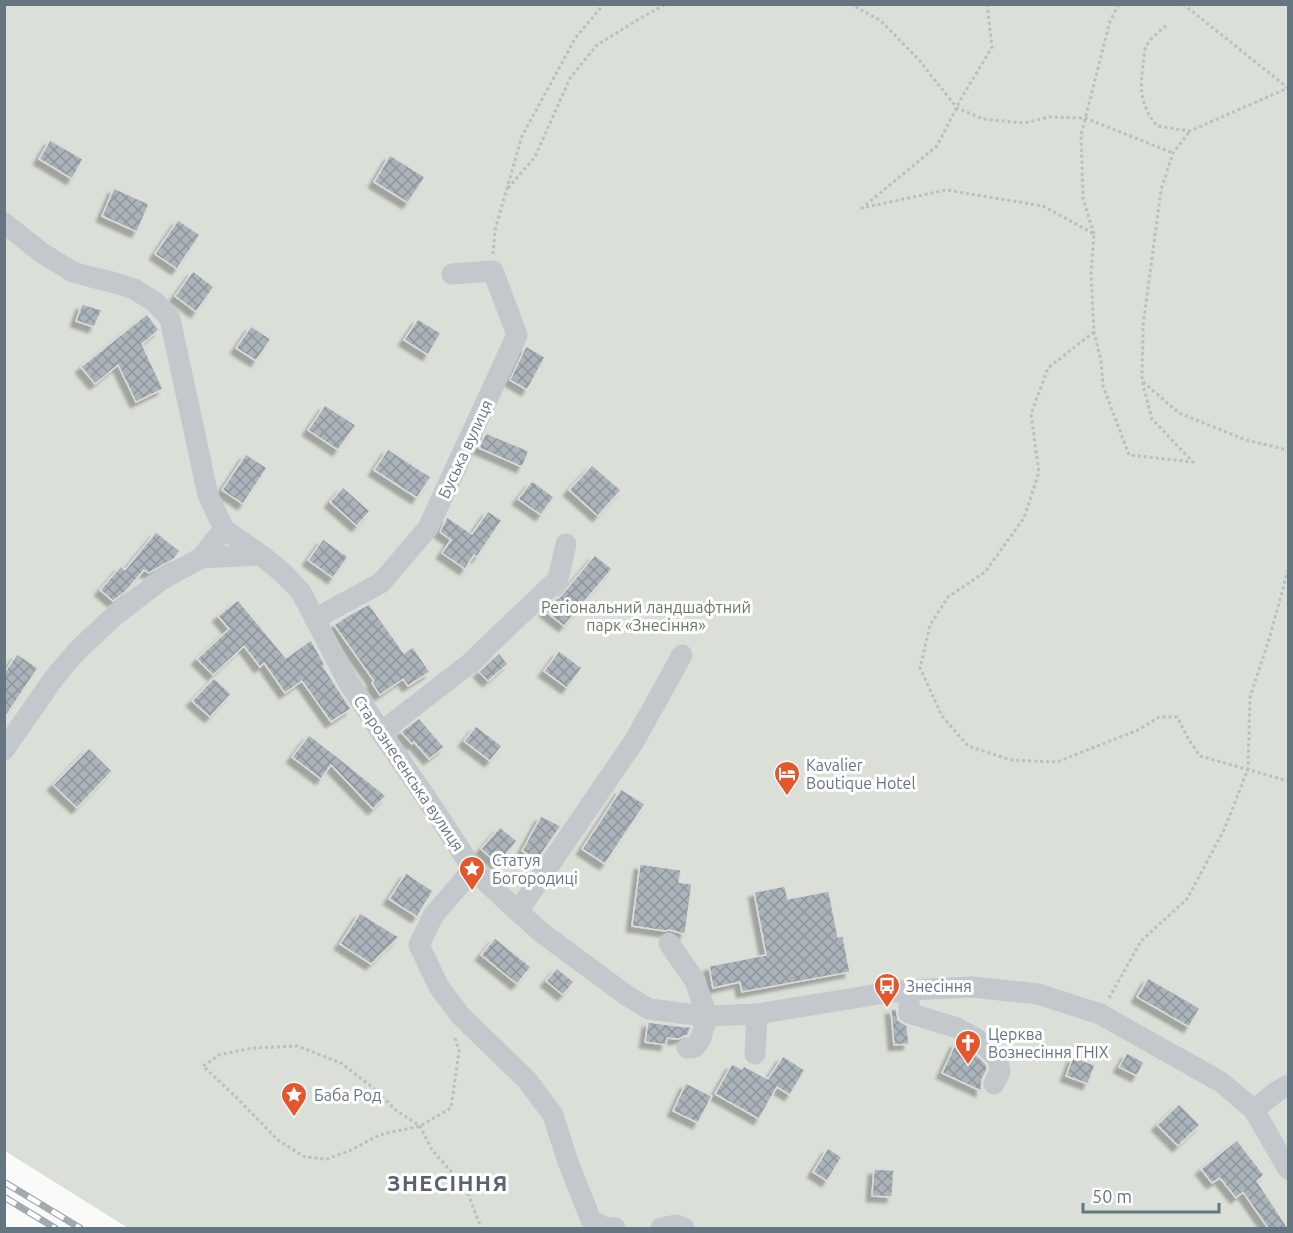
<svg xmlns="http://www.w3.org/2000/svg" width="1293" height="1233" viewBox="0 0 1293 1233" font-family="Ubuntu,sans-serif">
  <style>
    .park { fill: #dadfd7 }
    .building { fill: url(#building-cross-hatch); stroke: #dcdcda; stroke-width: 1.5; filter: url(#shadow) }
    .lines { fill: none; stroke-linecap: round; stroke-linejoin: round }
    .path { stroke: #bbbfc2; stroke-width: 3; stroke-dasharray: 3 3; stroke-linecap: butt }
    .minor { stroke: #c3c8cc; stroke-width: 21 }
    .rail-casing { stroke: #a2aab0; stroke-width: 7 }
    .rail { stroke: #fff; stroke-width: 4.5; stroke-dasharray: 14; stroke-linecap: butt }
    .labels { text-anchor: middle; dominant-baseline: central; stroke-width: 6; stroke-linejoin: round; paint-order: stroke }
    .street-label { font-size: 16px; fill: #657683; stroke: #fff }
    .park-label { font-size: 16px; fill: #687a64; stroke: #fff }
    .poi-label { font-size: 16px; fill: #657683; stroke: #fff; text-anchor: start }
    .district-label { font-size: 22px; font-weight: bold; letter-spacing: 1.5px; fill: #57646e; stroke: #fff }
  </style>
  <defs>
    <pattern id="building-cross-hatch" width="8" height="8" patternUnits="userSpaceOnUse" patternTransform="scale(1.5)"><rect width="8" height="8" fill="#aab3b9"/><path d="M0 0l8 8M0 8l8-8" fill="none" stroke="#8e969c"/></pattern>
    <filter id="shadow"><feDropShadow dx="-5.5" dy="5.5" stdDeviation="1.5" flood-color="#0004"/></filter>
  </defs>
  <rect width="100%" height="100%" fill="#fafaf8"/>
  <!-- park -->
  <path class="park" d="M4,5h1284v1223h-1160l-123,-77z"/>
  <!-- building -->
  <g class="building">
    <path d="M50,140l33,19 -11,20 -33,-20z"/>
    <path d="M390,155l35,22 -17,26 -34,-21z"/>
    <path d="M114,188l35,16 -12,28 -35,-16z"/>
    <path d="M178,220l22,15 -23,34 -22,-15z"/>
    <path d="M193,271l21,16 -18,25 -21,-16z"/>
    <path d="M82,304l20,6 -8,17 -18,-6z"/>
    <path d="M147,314l12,16 -17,14 21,45 -27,13 -18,-37 -23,19 -14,-17z"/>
    <path d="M418,319l23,14 -13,22 -24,-15z"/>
    <path d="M251,326l20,13 -15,22 -20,-13z"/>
    <path d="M526,346l19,11 -18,33 -17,-10z"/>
    <path d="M325,405l31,20 -18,25 -30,-20z"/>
    <path d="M486,433l43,18 -7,16 -43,-19z"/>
    <path d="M388,449l43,28 -14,21 -43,-28z"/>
    <path d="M246,454l21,14 -24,36 -21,-14z"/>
    <path d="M592,465l29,25 -23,26 -29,-26z"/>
    <path d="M532,481l22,16 -13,18 -23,-16z"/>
    <path d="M343,487l27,24 -13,15 -27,-24z"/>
    <path d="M488,511l14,9 -25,37 -3,-2 -9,14 -23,-16 9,-13 -11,-8 7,-15 25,17z"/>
    <path d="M156,532l24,19 -6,8 -25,14 -5,-3 -18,21 -13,10 -13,-11 21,-24 4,4z"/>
    <path d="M323,539l25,18 -15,21 -25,-18z"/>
    <path d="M595,555l17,14 -48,57 -19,-15 13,-14 1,1z"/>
    <path d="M238,600l48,58 25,-18 14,25 -2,1 28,43 -20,13 -29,-41 -17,12 -21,-30 -4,4 -16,-21 -31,29 -16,-16 32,-30 -11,-13z"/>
    <path d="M369,604l35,49 9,-6 17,25 -22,14 -5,-7 -23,16 -8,-12 2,-2 -40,-56 15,-10z"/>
    <path d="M559,651l23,17 -15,20 -23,-17z"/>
    <path d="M499,653l9,11 -20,17 -9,-9z"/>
    <path d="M17,654l21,14 -34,51v-46z"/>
    <path d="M214,678l17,16 -21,23 -18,-16z"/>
    <path d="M419,718l25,29 -15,12 -15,-17 -2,2 -11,-12z"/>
    <path d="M476,726l26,20 -12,15 -26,-20z"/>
    <path d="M309,735l26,20 51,41 -13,13 -42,-44 -10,14 -29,-22z"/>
    <path d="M89,748l23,23 -35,37 -24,-23z"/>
    <path d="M621,789l24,15 -40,60 -23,-15z"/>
    <path d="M541,816l20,10 -23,33 -16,-8z"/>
    <path d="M500,827l17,14 -19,23 -17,-15z"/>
    <path d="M640,864l41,6 -2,12 13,2 -7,50 -16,-4 -4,1 -33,-5z"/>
    <path d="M406,873l27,18 -16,26 -28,-18z"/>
    <path d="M785,886l3,13 41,-8 9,46 5,-1 7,36 -108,20 -2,-10 -27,6 -4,-22 57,-11 -12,-63z"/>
    <path d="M360,913l39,24 -28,27 -31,-20z"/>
    <path d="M495,938l36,29 -14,17 -36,-29z"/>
    <path d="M557,968l17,14 -11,13 -17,-14z"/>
    <path d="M1148,978l52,30 -11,19 -52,-30z"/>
    <path d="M891,1009h5l2,11 9,6 2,18 -15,1z"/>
    <path d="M648,1022l30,4 13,1 -3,8 -10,4 -11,-1 -1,7 -21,-3z"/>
    <path d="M956,1042l14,7 16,15 1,6 -5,9 -1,12 -39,-18z"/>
    <path d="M1127,1053l17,9 -7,14 -18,-9z"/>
    <path d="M783,1056l22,14 -15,25 -13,-8 -18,32 -44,-25 17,-30 10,5 2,-3 24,13z"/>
    <path d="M1073,1057l22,8 -7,19 -22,-8z"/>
    <path d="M686,1083l26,13 -14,27 -25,-12z"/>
    <path d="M1179,1104l21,21 -22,21 -21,-21z"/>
    <path d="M1237,1140l27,35 -7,6 31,47h-20l-25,-36 -7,6 -16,-20 -8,5 -11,-14z"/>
    <path d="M828,1148l14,9 -15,24 -14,-9z"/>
    <path d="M874,1169l20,1 -2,27 -20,-1z"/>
  </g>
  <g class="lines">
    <!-- path -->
    <g class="path">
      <path d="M850,4l30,16 39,40 38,48 26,11 41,4 25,-6 36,1 88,35"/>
      <path d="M987,4l5,43 -30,50 -25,49 -75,62 84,-18 97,16 51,28 -3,39 3,59 7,29 2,25 26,69 64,7 -41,-43 -10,-38 1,-55 18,-136 12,-37 17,-22"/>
      <path d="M1183,4l105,84"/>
      <path d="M1166,26c-7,5 -15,12 -20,20 -2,5 -2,13 -3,18 -3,26 -3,41 14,62l33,5 98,-43"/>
      <path d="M508,188l27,-31 35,-79 27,-33 42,-26 27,-15"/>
      <path d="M1094,234l-11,-35 -2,-64 29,-114 9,-17"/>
      <path d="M493,254l2,-24 27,-94 54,-99 28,-33"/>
      <path d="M1094,332l-46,36 -17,46 8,58 -15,46 -39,54 -37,25 -18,28 -10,43 22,48 26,30 43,14 46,2 81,-32 21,-13h18l12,23 11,16 88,25"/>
      <path d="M1143,382l36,31 67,27 42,10"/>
      <path d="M1109,998l32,-57 46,-42 37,-69 24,-61 2,-72 20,-61 18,-66"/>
      <path d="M455,1038l4,13 -8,57 -31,18 -41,9 -28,15 -24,9 -22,-2 -27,-17 -44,-45 -31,-29 16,-11 33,-7 45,-2 44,17 31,24 25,24 23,15 12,24 34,38 15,40"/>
    </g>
    <!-- minor -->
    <g class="minor">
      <path d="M4,223l38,30 31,19 18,5 21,5 22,7 21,13 15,17 38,176 16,34 37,26 22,18 18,19 46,88 34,52 48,70 44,67 28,27 41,37 84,62 23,14 31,4 27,3 50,-2 128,-21 24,-3 63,-3 66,7 62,20 121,68 33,28 34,59"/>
      <path d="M201,558l60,-3"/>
      <path d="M316,618l65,-35 47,-55 89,-193 -24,-64 -41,3"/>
      <path d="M381,732l88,-68 89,-85 8,-35"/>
      <path d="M4,750l50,-72 23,-27 35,-33 49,-38 40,-22 23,-29"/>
      <path d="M473,869l-40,47 -14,29 20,42 22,29 66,64 26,35 15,47 23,58 13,7 11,1"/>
      <path d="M518,911l117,-171 47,-85"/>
      <path d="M669,943l26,38 12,35 -6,22 -6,9 -8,1"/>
      <path d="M909,990v23l48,15 20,11 21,19 2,14 -6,12"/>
      <path d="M755,1054l2,-40"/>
      <path d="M1254,1110l22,-18 12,-7"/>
      <path d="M661,1228l15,-3 8,3"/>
    </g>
    <defs>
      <g id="rail">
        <path d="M4,1182l76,46"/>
        <path d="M4,1197l51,31"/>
      </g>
    </defs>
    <!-- rail casing -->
    <use href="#rail" class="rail-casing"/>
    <!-- rail -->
    <use href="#rail" class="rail"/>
  </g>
  <!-- icons -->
  <defs>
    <symbol id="hotel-pin" viewBox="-11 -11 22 30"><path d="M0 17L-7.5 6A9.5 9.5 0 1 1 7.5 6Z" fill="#e4572e" stroke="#fff"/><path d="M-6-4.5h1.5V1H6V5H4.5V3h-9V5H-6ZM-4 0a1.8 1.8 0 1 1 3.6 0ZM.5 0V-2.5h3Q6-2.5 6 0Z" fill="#fff"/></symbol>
    <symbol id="sight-pin" viewBox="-11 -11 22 30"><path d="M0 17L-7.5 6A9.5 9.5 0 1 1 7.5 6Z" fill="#e4572e" stroke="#fff"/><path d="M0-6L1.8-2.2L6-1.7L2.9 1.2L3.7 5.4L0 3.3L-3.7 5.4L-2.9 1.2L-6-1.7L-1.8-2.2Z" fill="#fff"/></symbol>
    <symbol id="bus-pin" viewBox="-11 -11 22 30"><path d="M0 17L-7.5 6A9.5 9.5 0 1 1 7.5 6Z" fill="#e4572e" stroke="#fff"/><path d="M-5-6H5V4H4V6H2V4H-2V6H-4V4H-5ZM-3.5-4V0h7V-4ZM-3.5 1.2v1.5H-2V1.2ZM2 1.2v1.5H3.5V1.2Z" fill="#fff"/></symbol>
    <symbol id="church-pin" viewBox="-11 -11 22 30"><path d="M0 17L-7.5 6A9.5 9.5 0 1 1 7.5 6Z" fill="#e4572e" stroke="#fff"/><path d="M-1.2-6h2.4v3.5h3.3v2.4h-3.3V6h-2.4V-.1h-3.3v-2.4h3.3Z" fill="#fff"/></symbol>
  </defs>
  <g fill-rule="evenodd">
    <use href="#hotel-pin" x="772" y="759" width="30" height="40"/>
    <use href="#sight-pin" x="457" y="854" width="30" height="40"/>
    <use href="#bus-pin" x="872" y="971" width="30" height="40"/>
    <use href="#church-pin" x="953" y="1028" width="30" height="40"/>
    <use href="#sight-pin" x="279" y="1080" width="30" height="40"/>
  </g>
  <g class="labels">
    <!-- street labels -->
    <g class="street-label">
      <text transform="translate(465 449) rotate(-65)">Буська вулиця</text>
      <text transform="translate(409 773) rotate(56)">Старознесенська вулиця</text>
    </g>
    <!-- park labels -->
    <g class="park-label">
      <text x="646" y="607">Регіональний ландшафтний<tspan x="646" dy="18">парк «Знесіння»</tspan></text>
    </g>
    <!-- poi labels -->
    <g class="poi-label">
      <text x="806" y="765">Kavalier<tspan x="806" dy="18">Boutique Hotel</tspan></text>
      <text x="492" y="860">Статуя<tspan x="492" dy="18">Богородиці</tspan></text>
      <text x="906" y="986">Знесіння</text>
      <text x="988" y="1034">Церква<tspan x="988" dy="18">Вознесіння ГНІХ</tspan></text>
      <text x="314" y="1095">Баба Род</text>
    </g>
    <!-- district labels -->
    <g class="district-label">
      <text x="448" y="1182">ЗНЕСІННЯ</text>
    </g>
  </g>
  <!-- border -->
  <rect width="1293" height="1233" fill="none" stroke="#657683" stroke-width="12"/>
  <!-- scale -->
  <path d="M1083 1203v9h136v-9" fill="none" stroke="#657683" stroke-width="3"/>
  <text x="1092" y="1203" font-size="18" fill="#657683" stroke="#ffffff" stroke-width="4.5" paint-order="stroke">50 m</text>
</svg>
